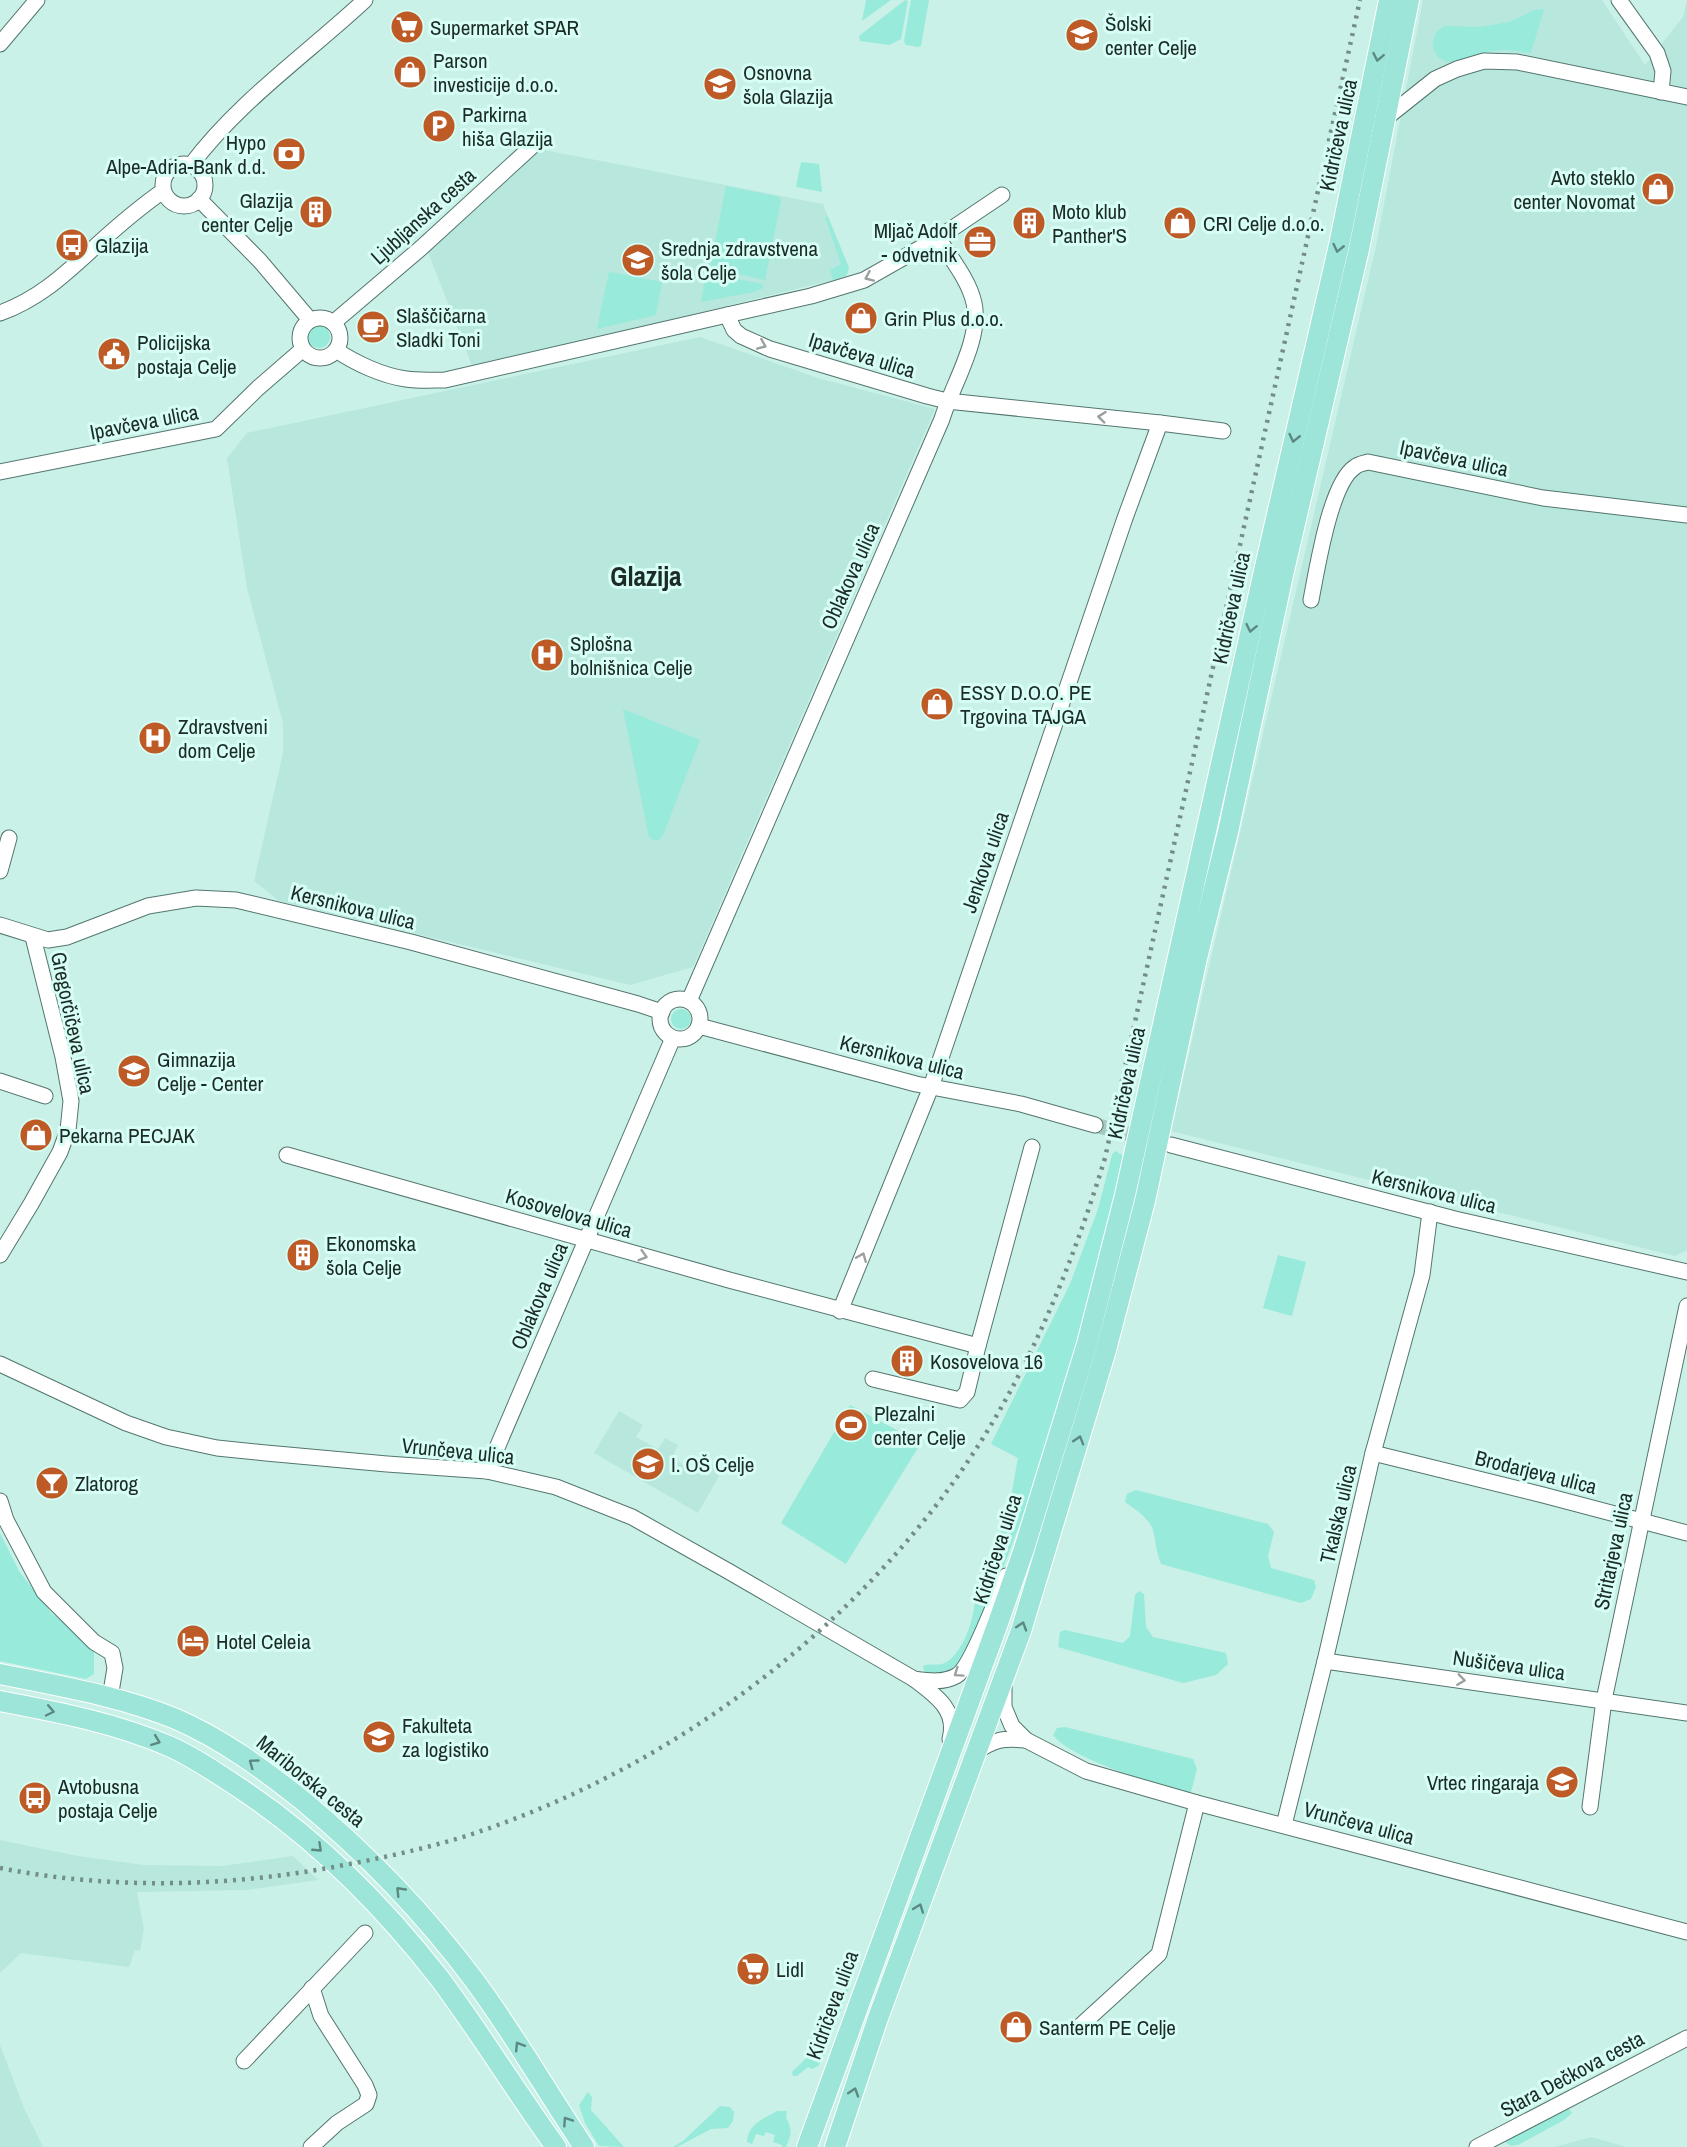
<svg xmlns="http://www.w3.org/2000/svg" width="1687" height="2147" viewBox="0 0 1687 2147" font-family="'Archivo Narrow',sans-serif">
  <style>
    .built { fill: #b7e7dd }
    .green { fill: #98eada }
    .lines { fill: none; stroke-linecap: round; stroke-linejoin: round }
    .minor-tunnel { stroke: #a7c9c2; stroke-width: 15; stroke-dasharray: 15 8; stroke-linecap: butt }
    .minor-casing { stroke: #53766e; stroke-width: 17 }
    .major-casing { stroke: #fff; stroke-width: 22 }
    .minor { stroke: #fff; stroke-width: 15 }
    .major { stroke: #9ee5d9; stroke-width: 20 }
    .rail { stroke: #738d87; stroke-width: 4.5; stroke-dasharray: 3 6; stroke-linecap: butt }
    .oneway { stroke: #5d8880 }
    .oneway2 { stroke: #99a09e }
    .labels { text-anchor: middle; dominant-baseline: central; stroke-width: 6; stroke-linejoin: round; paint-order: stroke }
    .poi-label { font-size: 21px; fill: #1c2b28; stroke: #d7fef5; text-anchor: start }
    .street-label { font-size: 21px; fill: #1c2b28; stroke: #d7fef5 }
    .district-label { font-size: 27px; font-weight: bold; fill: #1c2b28; stroke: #d7fef5 }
  </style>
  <rect width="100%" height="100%" fill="#caf1e8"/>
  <!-- built -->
  <g class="built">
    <path d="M1423,0h179l43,65 38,-48 4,-17v1250l-12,6 -504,-125 205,-885z"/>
    <path d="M539,149l284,55 26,64 -1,5 -2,3 -13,4 -360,88 -45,-116z"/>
    <path d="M700,337l118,41 117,31 -242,558 -63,18 -351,-84 -25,-20 29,-128v-30l-36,-135 -20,-130 20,-25z"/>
    <path d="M619,1411l24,14 -7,12 22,12 7,-11 13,7 -6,13 20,12 8,-12 22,13 -24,42 -104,-60z"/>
    <path d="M0,1840l78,16 66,9 78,1 71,-10 25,24 -72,10 -109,2 7,37 -4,22 -5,-1 -6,17 -108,-14 -21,20z"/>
    <path d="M0,2045l24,63 19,39h-43z"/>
    <path d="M1591,2137l36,10h-72z"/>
  </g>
  <!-- green -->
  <g class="green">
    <path d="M866,0h25l-29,21z"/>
    <path d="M905,0l3,1 -7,38 -12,6 -29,-4 -1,-5z"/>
    <path d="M911,0h18l-8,46 -3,1 -12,-2 -2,-4z"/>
    <path d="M1544,9l-13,44 -24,-3 -15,1 -36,11h-9l-9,-5 -4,-7 -1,-9 3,-9 9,-6 35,1 29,-5 26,-12z"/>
    <path d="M801,162l18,2 3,28 -26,-5z"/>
    <path d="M726,186l54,11 1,4 -16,79 -55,-12z"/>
    <path d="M825,217h3l21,51 -3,8 -13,4 -3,-10 11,-6z"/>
    <path d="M609,272l53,10 -6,33 -59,14z"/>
    <path d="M706,273l57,11v4l-9,4 -53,10z"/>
    <circle cx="319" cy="337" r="11"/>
    <path d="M623,709l77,31 -37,95 -4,5h-6l-4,-3z"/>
    <circle cx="681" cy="1019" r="10"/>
    <path d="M1115,1151l9,5 -22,95 -61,217 -70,185 -21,22h-25l-2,-9c7,-3 12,0 19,-2 20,-6 33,-47 33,-66l33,-85 10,-55 -27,-14 79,-160 28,-75 14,-54z"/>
    <path d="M1278,1255l28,7 -14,54 -29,-8z"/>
    <path d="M850,1405l71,38 -75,121 -65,-41z"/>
    <path d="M1136,1490l132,34 6,8 -6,24 3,12 43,12 2,7 -5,12 -10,4 -140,-39c-5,-12 -5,-22 -8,-34 -4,-12 -18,-21 -28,-28l2,-8z"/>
    <path d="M0,1533l19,38 33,43 42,28v32l-8,5 -86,-18z"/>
    <path d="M1139,1591l5,3 2,33 7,10 73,16 2,11 -12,11 -33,8 -125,-36 2,-15 5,-2 58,13 7,-7 5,-41z"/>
    <path d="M1065,1727l128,32 4,10 -6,23h-10c-30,-10 -110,-33 -128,-57l4,-7z"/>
    <path d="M854,1965l3,1 -33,90 -6,10 -6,3 -4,-2 -11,9h-4l-1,-4 36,-35z"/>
    <path d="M588,2092l4,5 -1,13 33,37 -25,-1 -14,-23 -6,-18z"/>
    <path d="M720,2106l10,1 4,5 -1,9 -5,7 -17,1 -34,18h-4l10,-6z"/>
    <path d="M1568,2108l4,5 -8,7 -46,25 -7,1 -6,-4 1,-5z"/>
    <path d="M777,2111h10l-1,7c7,11 5,17 0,29h-4v-2l-9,-3 2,-7 -9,-3 -2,4 -8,-2 -4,10 -5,-2c1,-18 16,-23 30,-31z"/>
  </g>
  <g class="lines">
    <!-- minor-tunnel -->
    <path class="minor-tunnel" d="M1095,1125l52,14"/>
    <defs>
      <g id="minor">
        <path d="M1619,0l38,53 6,18 -2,21"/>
        <path d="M0,44l37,-44"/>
        <path d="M1386,118l49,-39 22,-10 27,-8 33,1 170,35"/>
        <circle cx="184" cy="185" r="21"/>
        <path d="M191,165c48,-64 116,-111 174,-165"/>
        <path d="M199,199l61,62 50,59"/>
        <path d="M938,238l-74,42 -53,16 -84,19 7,15 7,6 29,13 157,47 20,5 213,22 63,8"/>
        <path d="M0,313c41,-15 66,-40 98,-69 21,-19 42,-37 65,-53"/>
        <circle cx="320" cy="338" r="20"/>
        <path d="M333,323l88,-75 119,-109"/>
        <path d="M336,350c19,13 47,26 70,29 13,2 26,1 39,1l282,-65"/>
        <path d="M0,472l216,-43 42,-41 45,-39"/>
        <path d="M1311,600c6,-30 19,-117 44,-133 3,-3 9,-4 13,-5l175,36 144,17"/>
        <path d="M0,871l9,-33"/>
        <path d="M0,925l48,15 19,-3 81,-31 48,-8 40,2 175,42 227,62 24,8"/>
        <circle cx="680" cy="1019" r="20"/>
        <path d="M689,1001l253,-582c10,-34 40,-80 32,-116 -5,-23 -24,-46 -36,-65l64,-43"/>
        <path d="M699,1026l217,58 105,20 74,21"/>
        <path d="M0,1081l45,15"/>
        <path d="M1171,1145l284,74 232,53"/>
        <path d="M287,1155l442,125 249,66 -11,46 -7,8 -87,-21"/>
        <path d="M0,1255l31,-51 29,-52 8,-22 3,-29 -8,-44 -30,-120"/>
        <path d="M840,1311l91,-224 194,-569 35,-95"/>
        <path d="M978,1346l54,-199"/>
        <path d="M0,1364l126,59 40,14 51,11 49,5 121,11 100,7 69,16 76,30 96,54 186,108c21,16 44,31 36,60"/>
        <path d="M1373,1453l170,42 144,38"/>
        <path d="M487,1471l186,-433"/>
        <path d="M0,1501l6,19 38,72 50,50 18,11 3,15 -5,30"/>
        <path d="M1325,1661l362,52"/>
        <path d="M914,1679c15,2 29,4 42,-3 15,-7 41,-80 50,-100"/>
        <path d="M1004,1687v20l8,19 14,14 60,31 111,32 490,129"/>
        <path d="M975,1753c19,-14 28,-15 51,-13"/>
        <path d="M1590,1807l14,-107 83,-394"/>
        <path d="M1284,1825l41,-164 48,-208 49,-178 8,-63"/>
        <path d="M1078,2028l81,-74 38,-151"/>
        <path d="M244,2061l121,-128"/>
        <path d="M311,2147l26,-24 29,-19 3,-9 -4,-10 -44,-69 -9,-28"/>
        <path d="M1477,2147l210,-109"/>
      </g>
      <g id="major">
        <path d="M0,1674c59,12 120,22 176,45 46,20 87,50 126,81 64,53 122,113 172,180 40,54 73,112 110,167"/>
        <path d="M0,1701c58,11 116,22 171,46 26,12 49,28 73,44 76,51 140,116 196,188 41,55 76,113 116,168"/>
        <path d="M807,2147l191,-524 26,-74 63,-205 38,-149 139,-624 75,-326 50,-245"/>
        <path d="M835,2147l43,-129 143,-387 85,-281 39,-149 52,-243 31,-126 55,-257 76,-326 50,-249"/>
      </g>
    </defs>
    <!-- minor casing -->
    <use href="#minor" class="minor-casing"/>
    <!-- major casing -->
    <use href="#major" class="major-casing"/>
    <!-- minor -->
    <use href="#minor" class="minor"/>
    <!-- major -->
    <use href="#major" class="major"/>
    <!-- rail -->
    <path class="rail" d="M0,1868c111,22 228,19 339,-2 43,-8 85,-17 127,-30 189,-61 362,-185 481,-345 74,-100 122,-215 158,-333l255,-1158"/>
  </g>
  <!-- one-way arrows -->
  <defs><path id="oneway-chevron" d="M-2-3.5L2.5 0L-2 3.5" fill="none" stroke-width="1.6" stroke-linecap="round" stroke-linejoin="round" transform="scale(1.5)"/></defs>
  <g class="oneway">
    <use href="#oneway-chevron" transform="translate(1378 57) rotate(101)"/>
    <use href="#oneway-chevron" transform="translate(1338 248) rotate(103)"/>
    <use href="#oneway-chevron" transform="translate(1294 438) rotate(103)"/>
    <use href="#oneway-chevron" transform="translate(1251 628) rotate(102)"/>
    <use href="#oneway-chevron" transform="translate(1079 1440) rotate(-73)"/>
    <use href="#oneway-chevron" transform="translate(1022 1626) rotate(-72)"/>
    <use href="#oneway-chevron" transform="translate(50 1711) rotate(12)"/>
    <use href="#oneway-chevron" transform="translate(156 1741) rotate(21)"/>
    <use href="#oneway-chevron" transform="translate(253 1763) rotate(-144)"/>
    <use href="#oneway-chevron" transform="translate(318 1848) rotate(43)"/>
    <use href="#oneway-chevron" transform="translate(400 1891) rotate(-134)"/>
    <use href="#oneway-chevron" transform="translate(919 1908) rotate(-70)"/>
    <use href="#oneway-chevron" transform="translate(519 2046) rotate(-122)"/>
    <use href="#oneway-chevron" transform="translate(854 2092) rotate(-72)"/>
    <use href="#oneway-chevron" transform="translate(567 2121) rotate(-124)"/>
  </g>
  <g class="oneway2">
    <use href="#oneway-chevron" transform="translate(869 277) rotate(156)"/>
    <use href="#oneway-chevron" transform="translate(762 345) rotate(23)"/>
    <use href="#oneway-chevron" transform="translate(1102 417) rotate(-174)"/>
    <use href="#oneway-chevron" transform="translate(643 1256) rotate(16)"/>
    <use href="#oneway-chevron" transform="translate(862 1257) rotate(-68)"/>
    <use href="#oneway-chevron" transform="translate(958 1673) rotate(145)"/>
    <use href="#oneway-chevron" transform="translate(1461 1680) rotate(8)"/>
  </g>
  <!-- icons -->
  <defs>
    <symbol id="supermarket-disc" viewBox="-11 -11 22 22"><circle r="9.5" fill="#be5a26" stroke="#d7fef5"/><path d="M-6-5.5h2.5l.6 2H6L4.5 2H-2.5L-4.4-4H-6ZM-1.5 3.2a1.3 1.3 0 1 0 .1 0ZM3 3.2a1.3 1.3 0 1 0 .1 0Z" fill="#fff"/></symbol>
    <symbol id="school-disc" viewBox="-11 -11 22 22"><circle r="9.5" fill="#be5a26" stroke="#d7fef5"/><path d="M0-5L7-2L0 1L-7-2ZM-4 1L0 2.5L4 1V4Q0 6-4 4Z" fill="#fff"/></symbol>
    <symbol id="shop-disc" viewBox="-11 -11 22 22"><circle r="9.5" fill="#be5a26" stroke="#d7fef5"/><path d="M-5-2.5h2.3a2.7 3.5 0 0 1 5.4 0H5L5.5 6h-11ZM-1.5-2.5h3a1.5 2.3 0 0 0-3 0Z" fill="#fff"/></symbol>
    <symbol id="parking-disc" viewBox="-11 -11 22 22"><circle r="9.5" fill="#be5a26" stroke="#d7fef5"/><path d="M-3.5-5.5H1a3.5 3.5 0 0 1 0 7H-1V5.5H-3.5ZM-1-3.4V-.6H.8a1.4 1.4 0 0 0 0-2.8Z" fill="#fff"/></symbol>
    <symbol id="bank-disc" viewBox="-11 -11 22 22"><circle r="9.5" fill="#be5a26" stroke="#d7fef5"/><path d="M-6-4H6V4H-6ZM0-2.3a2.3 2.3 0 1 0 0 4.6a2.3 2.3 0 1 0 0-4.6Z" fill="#fff"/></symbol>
    <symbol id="building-disc" viewBox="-11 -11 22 22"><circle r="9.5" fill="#be5a26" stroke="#d7fef5"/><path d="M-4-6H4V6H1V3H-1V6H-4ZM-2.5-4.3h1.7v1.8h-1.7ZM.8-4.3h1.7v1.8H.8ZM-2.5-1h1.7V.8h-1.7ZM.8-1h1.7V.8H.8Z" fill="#fff"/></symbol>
    <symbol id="office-disc" viewBox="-11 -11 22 22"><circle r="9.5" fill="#be5a26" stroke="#d7fef5"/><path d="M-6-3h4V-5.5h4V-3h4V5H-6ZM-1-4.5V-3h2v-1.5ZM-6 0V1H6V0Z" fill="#fff"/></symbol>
    <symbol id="bus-disc" viewBox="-11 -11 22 22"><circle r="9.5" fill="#be5a26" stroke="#d7fef5"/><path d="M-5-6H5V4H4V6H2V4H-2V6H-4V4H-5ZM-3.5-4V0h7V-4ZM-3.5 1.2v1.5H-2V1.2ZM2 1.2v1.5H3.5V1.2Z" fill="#fff"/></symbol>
    <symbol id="cafe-disc" viewBox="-11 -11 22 22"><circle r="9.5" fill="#be5a26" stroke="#d7fef5"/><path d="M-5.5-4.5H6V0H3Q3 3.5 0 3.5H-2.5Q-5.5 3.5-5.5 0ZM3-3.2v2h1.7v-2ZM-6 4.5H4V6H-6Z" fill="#fff"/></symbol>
    <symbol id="civic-disc" viewBox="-11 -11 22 22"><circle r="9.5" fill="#be5a26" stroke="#d7fef5"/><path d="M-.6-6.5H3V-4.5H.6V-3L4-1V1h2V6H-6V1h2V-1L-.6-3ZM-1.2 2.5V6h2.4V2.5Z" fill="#fff"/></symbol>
    <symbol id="hospital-disc" viewBox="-11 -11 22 22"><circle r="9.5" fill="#be5a26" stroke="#d7fef5"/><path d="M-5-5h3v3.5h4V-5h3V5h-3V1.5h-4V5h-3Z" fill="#fff"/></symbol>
    <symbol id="stadium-disc" viewBox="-11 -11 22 22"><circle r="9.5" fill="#be5a26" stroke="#d7fef5"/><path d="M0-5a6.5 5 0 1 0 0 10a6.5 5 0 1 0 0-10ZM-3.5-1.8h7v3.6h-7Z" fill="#fff"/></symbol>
    <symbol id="bar-disc" viewBox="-11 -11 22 22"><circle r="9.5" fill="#be5a26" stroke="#d7fef5"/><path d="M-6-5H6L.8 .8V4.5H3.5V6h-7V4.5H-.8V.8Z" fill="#fff"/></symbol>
    <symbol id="hotel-disc" viewBox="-11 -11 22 22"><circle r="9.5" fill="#be5a26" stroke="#d7fef5"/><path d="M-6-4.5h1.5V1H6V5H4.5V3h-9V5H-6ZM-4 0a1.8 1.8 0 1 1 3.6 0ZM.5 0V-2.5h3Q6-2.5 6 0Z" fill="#fff"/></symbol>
    <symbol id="university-disc" viewBox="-11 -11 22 22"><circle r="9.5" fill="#be5a26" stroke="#d7fef5"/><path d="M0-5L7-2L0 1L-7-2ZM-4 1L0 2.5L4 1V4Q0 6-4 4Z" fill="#fff"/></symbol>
  </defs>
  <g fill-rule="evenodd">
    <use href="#supermarket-disc" x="388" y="8" width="38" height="38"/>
    <use href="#school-disc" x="1063" y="16" width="38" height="38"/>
    <use href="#shop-disc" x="391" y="53" width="38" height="38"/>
    <use href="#school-disc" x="701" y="65" width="38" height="38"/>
    <use href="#parking-disc" x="420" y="107" width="38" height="38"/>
    <use href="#bank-disc" x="270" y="135" width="38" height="38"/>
    <use href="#shop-disc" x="1639" y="170" width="38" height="38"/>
    <use href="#building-disc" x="297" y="193" width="38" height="38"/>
    <use href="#building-disc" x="1010" y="204" width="38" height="38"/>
    <use href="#shop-disc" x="1161" y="204" width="38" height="38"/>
    <use href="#office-disc" x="961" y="223" width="38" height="38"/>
    <use href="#bus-disc" x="53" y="226" width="38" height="38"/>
    <use href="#school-disc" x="619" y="241" width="38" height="38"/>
    <use href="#shop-disc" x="842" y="299" width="38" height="38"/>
    <use href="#cafe-disc" x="354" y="308" width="38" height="38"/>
    <use href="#civic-disc" x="95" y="335" width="38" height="38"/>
    <use href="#hospital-disc" x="528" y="636" width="38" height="38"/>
    <use href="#shop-disc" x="918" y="685" width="38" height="38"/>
    <use href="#hospital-disc" x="136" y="719" width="38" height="38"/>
    <use href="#school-disc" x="115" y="1052" width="38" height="38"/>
    <use href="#shop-disc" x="17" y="1116" width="38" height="38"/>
    <use href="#building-disc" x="284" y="1236" width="38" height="38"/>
    <use href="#building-disc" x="888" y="1342" width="38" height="38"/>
    <use href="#stadium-disc" x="832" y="1406" width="38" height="38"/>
    <use href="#school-disc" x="629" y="1445" width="38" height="38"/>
    <use href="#bar-disc" x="33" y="1464" width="38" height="38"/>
    <use href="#hotel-disc" x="174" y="1622" width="38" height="38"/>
    <use href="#university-disc" x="360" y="1718" width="38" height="38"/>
    <use href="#school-disc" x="1543" y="1763" width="38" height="38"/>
    <use href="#bus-disc" x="16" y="1779" width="38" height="38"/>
    <use href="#supermarket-disc" x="734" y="1950" width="38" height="38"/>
    <use href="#shop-disc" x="997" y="2008" width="38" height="38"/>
  </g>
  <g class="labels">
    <!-- poi labels -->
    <g class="poi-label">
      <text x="1105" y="23">Šolski<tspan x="1105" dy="24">center Celje</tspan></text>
      <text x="430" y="27">Supermarket SPAR</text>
      <text x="433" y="60">Parson<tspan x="433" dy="24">investicije d.o.o.</tspan></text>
      <text x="743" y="72">Osnovna<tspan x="743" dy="24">šola Glazija</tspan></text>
      <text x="462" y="114">Parkirna<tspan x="462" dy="24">hiša Glazija</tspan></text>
      <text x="266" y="142" text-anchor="end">Hypo<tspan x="266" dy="24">Alpe-Adria-Bank d.d.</tspan></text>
      <text x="1635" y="177" text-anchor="end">Avto steklo<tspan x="1635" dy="24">center Novomat</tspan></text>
      <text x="293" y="200" text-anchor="end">Glazija<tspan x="293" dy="24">center Celje</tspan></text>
      <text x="1052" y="211">Moto klub<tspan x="1052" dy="24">Panther'S</tspan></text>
      <text x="1203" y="223">CRI Celje d.o.o.</text>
      <text x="957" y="230" text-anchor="end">Mljač Adolf<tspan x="957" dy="24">- odvetnik</tspan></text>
      <text x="95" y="245">Glazija</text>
      <text x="661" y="248">Srednja zdravstvena<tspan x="661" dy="24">šola Celje</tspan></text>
      <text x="396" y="315">Slaščičarna<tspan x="396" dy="24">Sladki Toni</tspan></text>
      <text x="884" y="318">Grin Plus d.o.o.</text>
      <text x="137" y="342">Policijska<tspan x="137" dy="24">postaja Celje</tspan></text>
      <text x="570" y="643">Splošna<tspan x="570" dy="24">bolnišnica Celje</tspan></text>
      <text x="960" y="692">ESSY D.O.O. PE<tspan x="960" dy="24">Trgovina TAJGA</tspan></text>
      <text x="178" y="726">Zdravstveni<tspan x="178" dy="24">dom Celje</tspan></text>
      <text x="157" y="1059">Gimnazija<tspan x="157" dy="24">Celje - Center</tspan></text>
      <text x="59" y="1135">Pekarna PECJAK</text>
      <text x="326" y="1243">Ekonomska<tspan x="326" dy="24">šola Celje</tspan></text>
      <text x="930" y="1361">Kosovelova 16</text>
      <text x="874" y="1413">Plezalni<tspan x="874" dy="24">center Celje</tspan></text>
      <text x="671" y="1464">I. OŠ Celje</text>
      <text x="75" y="1483">Zlatorog</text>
      <text x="216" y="1641">Hotel Celeia</text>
      <text x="402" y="1725">Fakulteta<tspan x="402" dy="24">za logistiko</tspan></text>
      <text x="1539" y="1782" text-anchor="end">Vrtec ringaraja</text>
      <text x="58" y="1786">Avtobusna<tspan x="58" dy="24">postaja Celje</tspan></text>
      <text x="776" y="1969">Lidl</text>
      <text x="1039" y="2027">Santerm PE Celje</text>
    </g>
    <!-- street labels -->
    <g class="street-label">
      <text transform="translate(1338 135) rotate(-78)">Kidričeva ulica</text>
      <text transform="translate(423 216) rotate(-42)">Ljubljanska cesta</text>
      <text transform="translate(862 355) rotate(17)">Ipavčeva ulica</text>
      <text transform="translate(144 422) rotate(-11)">Ipavčeva ulica</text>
      <text transform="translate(1454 458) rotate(12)">Ipavčeva ulica</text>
      <text transform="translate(850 576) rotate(-66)">Oblakova ulica</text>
      <text transform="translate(1231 608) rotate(-78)">Kidričeva ulica</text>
      <text transform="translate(985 862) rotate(-71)">Jenkova ulica</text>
      <text transform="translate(353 907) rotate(14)">Kersnikova ulica</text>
      <text transform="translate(73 1023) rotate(78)">Gregorčičeva ulica</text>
      <text transform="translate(902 1057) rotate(14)">Kersnikova ulica</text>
      <text transform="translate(1126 1083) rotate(-78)">Kidričeva ulica</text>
      <text transform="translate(1434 1191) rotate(14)">Kersnikova ulica</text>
      <text transform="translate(569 1213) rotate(16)">Kosovelova ulica</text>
      <text transform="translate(539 1296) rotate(-67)">Oblakova ulica</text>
      <text transform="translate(458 1451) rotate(6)">Vrunčeva ulica</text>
      <text transform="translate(1536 1472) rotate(14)">Brodarjeva ulica</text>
      <text transform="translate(1338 1514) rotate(-77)">Tkalska ulica</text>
      <text transform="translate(997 1549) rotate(-72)">Kidričeva ulica</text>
      <text transform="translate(1613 1551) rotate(-78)">Stritarjeva ulica</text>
      <text transform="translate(1509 1665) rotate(8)">Nušičeva ulica</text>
      <text transform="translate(311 1781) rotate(39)">Mariborska cesta</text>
      <text transform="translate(1359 1823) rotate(15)">Vrunčeva ulica</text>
      <text transform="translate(832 2005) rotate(-70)">Kidričeva ulica</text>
      <text transform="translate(1572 2074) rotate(-28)">Stara Dečkova cesta</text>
    </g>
    <!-- district labels -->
    <g class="district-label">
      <text x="646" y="576">Glazija</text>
    </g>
  </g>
</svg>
